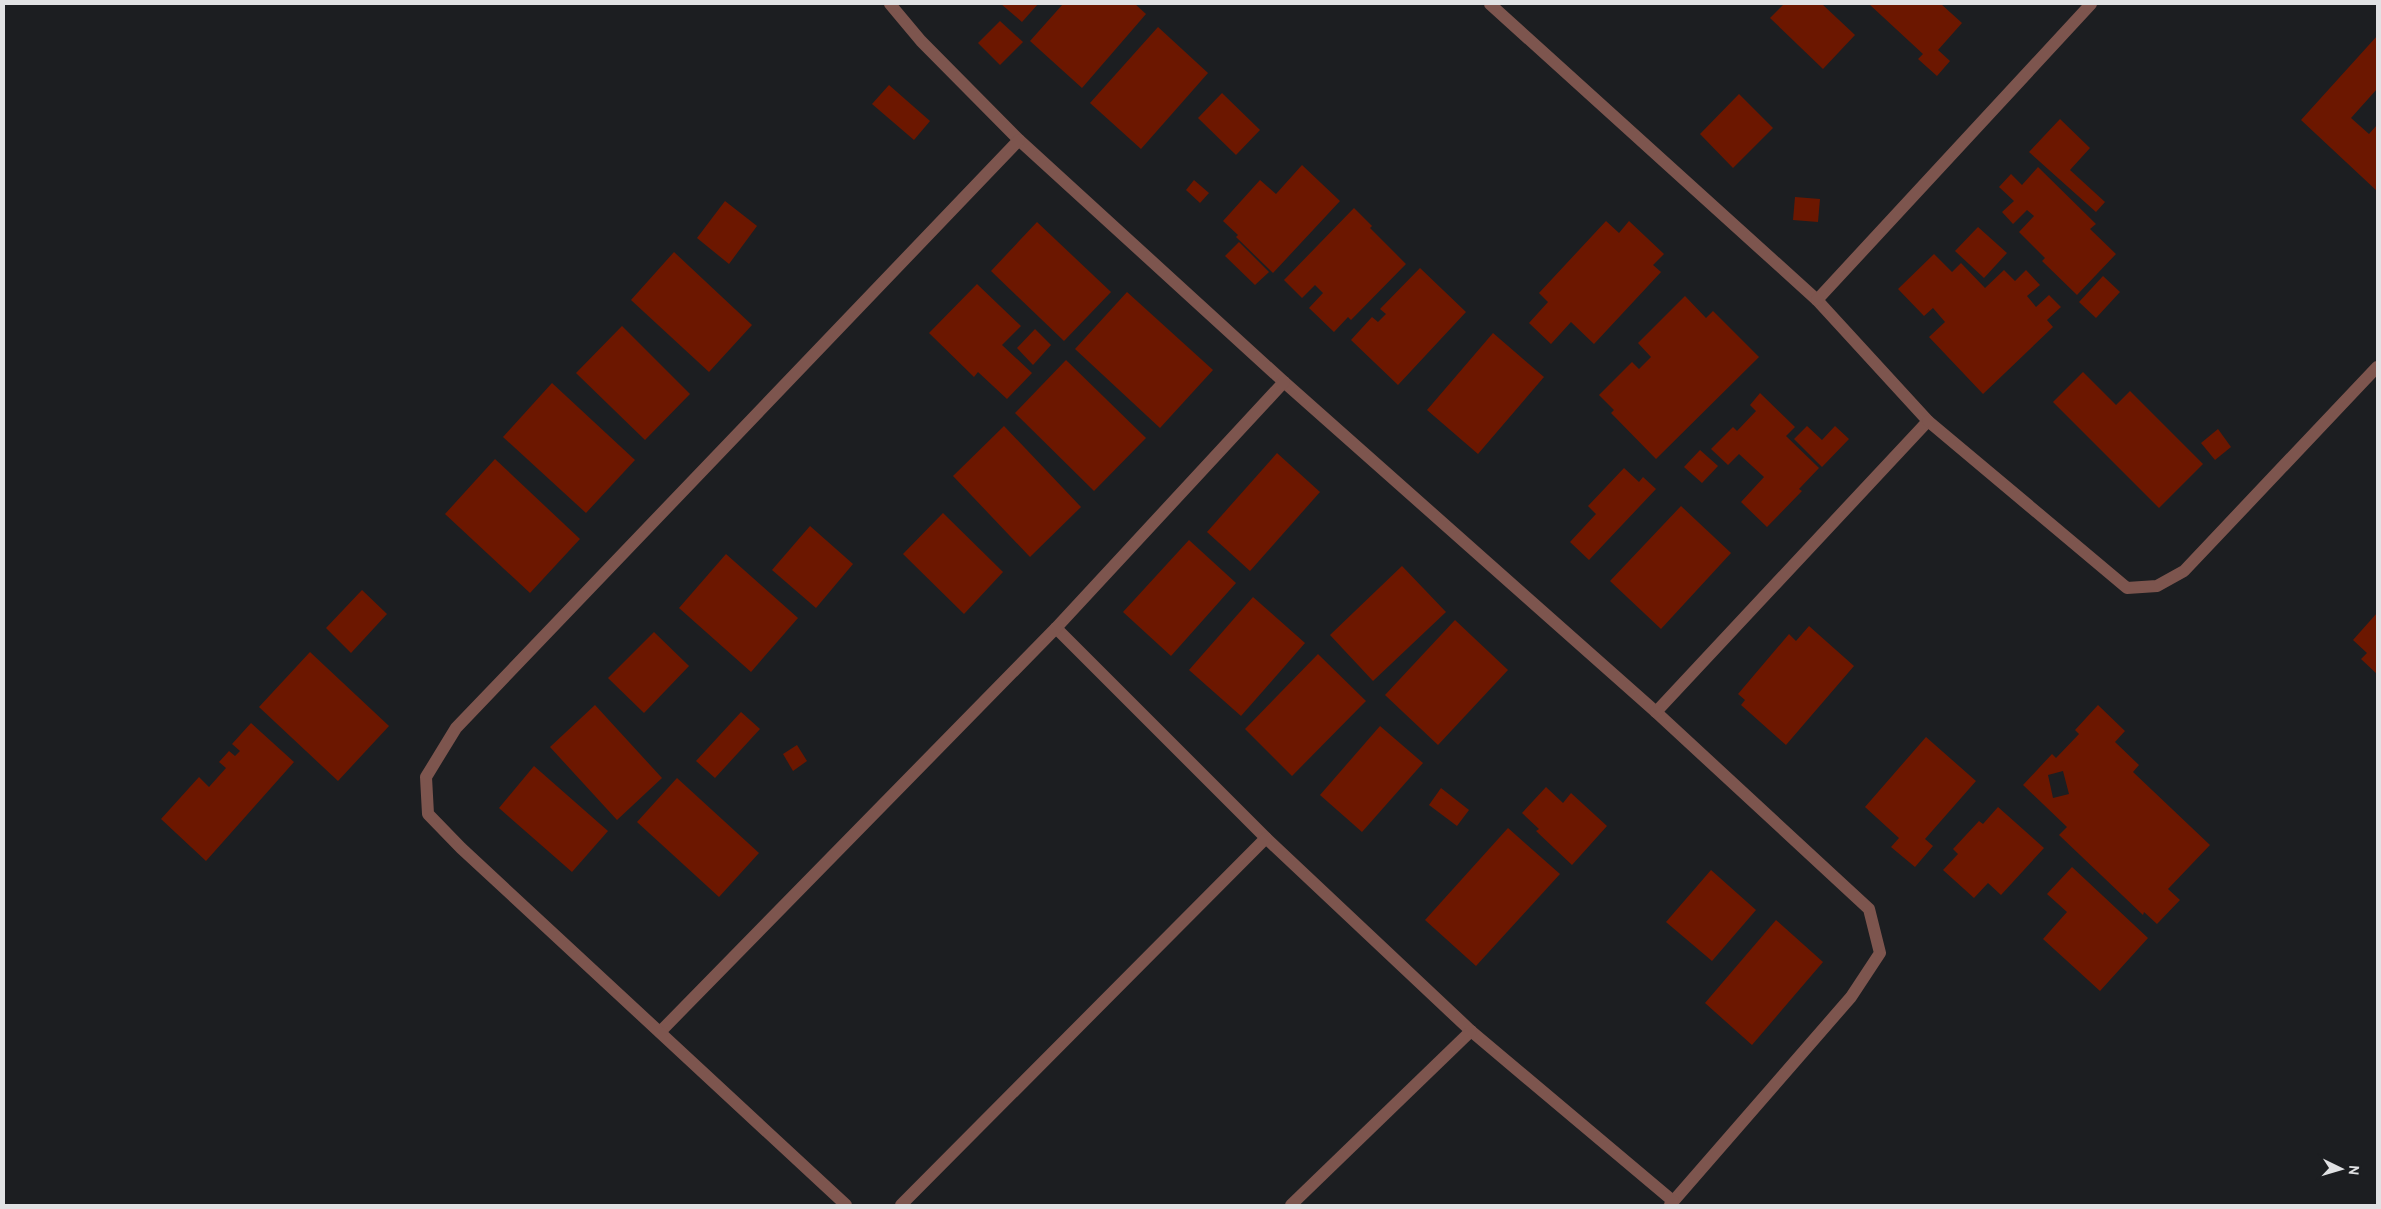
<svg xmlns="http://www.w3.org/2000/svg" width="2381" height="1209" viewBox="0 0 2381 1209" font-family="Overpass,sans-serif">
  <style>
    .building { fill: #6c1700; fill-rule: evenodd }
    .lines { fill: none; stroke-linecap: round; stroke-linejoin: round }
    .minor { stroke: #7d554e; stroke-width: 12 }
  </style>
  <rect width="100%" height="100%" fill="#1c1e21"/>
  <!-- building -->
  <g class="building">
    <path d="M1001,4h37l-16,18z"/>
    <path d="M1063,4h72l11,10 -64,74 -52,-47z"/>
    <path d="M1784,4h38l33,31 -32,34 -53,-51z"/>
    <path d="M1869,4h72l21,19 -24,27 12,11 -13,15 -19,-17 5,-5z"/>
    <path d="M1000,21l23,21 -23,23 -22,-22z"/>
    <path d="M1158,27l50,46 -67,76 -51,-46z"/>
    <path d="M2377,36v53l-26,29 18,16 8,-9v66l-76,-71z"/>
    <path d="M889,85l41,36 -16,19 -42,-36z"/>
    <path d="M1222,93l38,37 -24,25 -38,-37z"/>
    <path d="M1739,94l34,34 -40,40 -33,-34z"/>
    <path d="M2060,119l30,29 -20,22 35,32 -9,10 -67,-60z"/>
    <path d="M1302,165l38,36 -67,72 -37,-36 2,-2 -15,-14 37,-41 16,14z"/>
    <path d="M2038,167l58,57 -6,5 26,25 -39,41 -35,-34 3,-3 -26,-26 15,-16 -7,-6 -14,14 -11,-12 12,-11 -15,-14 12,-13 11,11z"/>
    <path d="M1194,180l15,13 -9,10 -14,-13z"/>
    <path d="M1795,197l25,2 -2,23 -25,-2z"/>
    <path d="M725,201l32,25 -28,38 -32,-26z"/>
    <path d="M1354,208l18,18 -2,2 36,36 -55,56 -3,-3 -14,15 -25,-24 14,-15 -8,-8 -13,13 -18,-18z"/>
    <path d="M1606,221l13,12 10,-12 35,33 -11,11 8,7 -67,72 -23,-22 -20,22 -22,-21 19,-21 -9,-9z"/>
    <path d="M1037,222l74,70 -47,49 -73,-70z"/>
    <path d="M1978,227l29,26 -23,25 -29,-27z"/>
    <path d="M1239,242l30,30 -14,13 -30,-29z"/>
    <path d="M674,252l78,73 -43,47 -78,-72z"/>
    <path d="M1934,254l18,18 9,-9 24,25 19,-18 11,11 11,-11 14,15 -13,11 9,11 13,-12 12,12 -14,13 6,7 -70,67 -54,-57 16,-15 -12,-14 -9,8 -26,-27z"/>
    <path d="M1420,268l46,44 -68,73 -47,-45 21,-23 6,5 8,-8 -6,-5z"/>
    <path d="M2103,276l17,16 -24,26 -17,-16z"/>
    <path d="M977,284l44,42 -19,19 30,28 -25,26 -29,-27 -4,5 -45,-44z"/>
    <path d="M1127,292l86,78 -53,58 -85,-79z"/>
    <path d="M1685,296l21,22 7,-7 46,46 -103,102 -45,-46 3,-3 -15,-15 33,-33 7,7 12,-12 -13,-14z"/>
    <path d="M622,326l68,68 -45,46 -69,-67z"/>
    <path d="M1035,329l16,16 -18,20 -16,-17z"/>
    <path d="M1493,333l51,44 -66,77 -51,-44z"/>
    <path d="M1066,360l80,78 -52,53 -79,-78z"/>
    <path d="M2083,372l33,33 14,-14 73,73 -44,44 -106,-106z"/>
    <path d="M552,383l83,77 -49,53 -83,-76z"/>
    <path d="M1760,393l35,34 -9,9 33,32 -20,21 3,2 -35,36 -26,-25 23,-25 -25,-23 -11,11 -17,-16 22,-22 4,4 19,-20 -6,-6z"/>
    <path d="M1004,426l77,81 -51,50 -77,-81z"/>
    <path d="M1807,426l15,14 13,-14 14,13 -27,28 -28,-28z"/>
    <path d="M2218,429l13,18 -16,13 -14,-17z"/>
    <path d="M1700,450l18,16 -16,17 -18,-16z"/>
    <path d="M1277,453l43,39 -70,79 -43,-39z"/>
    <path d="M495,459l85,80 -50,54 -85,-79z"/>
    <path d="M1624,468l15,14 4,-5 13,12 -67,71 -19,-18 26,-28 -8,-8z"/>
    <path d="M1681,506l50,47 -70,76 -51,-48z"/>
    <path d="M943,513l60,59 -39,42 -61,-60z"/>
    <path d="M810,526l43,38 -37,44 -44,-38z"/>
    <path d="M1189,540l47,43 -65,73 -48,-44z"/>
    <path d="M726,554l72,64 -47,54 -72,-64z"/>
    <path d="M1402,566l44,46 -73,69 -43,-46z"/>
    <path d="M362,590l25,24 -36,39 -25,-25z"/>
    <path d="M1253,597l52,46 -64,73 -52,-46z"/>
    <path d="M2377,613v61l-16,-15 6,-6 -14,-13z"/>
    <path d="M1455,620l53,50 -70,75 -53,-50z"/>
    <path d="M1809,626l45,40 -68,79 -45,-40 4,-5 -7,-6 51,-60 7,7z"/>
    <path d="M654,632l35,34 -45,47 -36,-35z"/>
    <path d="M310,652l79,74 -51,55 -79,-74z"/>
    <path d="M1318,654l48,47 -74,75 -47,-47z"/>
    <path d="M595,705l67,73 -45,42 -67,-73z"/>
    <path d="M2098,705l27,26 -10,11 24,23 -6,7 77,73 -42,44 12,11 -23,24 -13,-12 -1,3 -84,-80 8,-8 -44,-42 29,-31 4,4 23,-24 -4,-4zM2063,771l6,23 -16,4 -5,-23z"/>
    <path d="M741,712l19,17 -45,49 -19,-17z"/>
    <path d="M251,723l43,39 -88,99 -45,-42 38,-42 10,10 17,-19 -7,-6 10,-11 6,5 5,-5 -8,-7z"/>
    <path d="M1380,726l43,37 -61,69 -42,-37z"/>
    <path d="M1926,737l50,44 -51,58 8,7 -18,21 -24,-20 8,-9 -34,-31z"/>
    <path d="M797,745l10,16 -14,10 -10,-17z"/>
    <path d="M534,766l74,65 -36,41 -73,-64z"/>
    <path d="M677,778l82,75 -40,44 -82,-75z"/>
    <path d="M1546,787l17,16 8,-10 36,33 -35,39 -36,-34 3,-2 -17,-16z"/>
    <path d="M1441,788l28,22 -12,16 -28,-21z"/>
    <path d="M1998,807l46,41 -43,47 -13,-12 -14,15 -31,-28 15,-16 -5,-5 26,-28 4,3z"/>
    <path d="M1508,828l52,46 -84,92 -51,-46z"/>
    <path d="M2072,867l76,71 -48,53 -57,-52 24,-27 -20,-18z"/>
    <path d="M1711,870l45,40 -44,51 -46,-39z"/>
    <path d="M1776,920l47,42 -71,83 -47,-42z"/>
  </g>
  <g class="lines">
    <!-- minor -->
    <g class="minor">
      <path d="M890,4l31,37 98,99 265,242 372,330 213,197 11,44 -29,44 -181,208"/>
      <path d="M1490,4l327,296 111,121 -272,291"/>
      <path d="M1817,300l274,-296"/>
      <path d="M1928,421l199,167 30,-2 27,-15 193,-204"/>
      <path d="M1056,628l210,210 205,193 202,170"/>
      <path d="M660,1032l396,-404 228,-246"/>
      <path d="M846,1205l-385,-357 -33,-34 -2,-37 30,-49 563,-588"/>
      <path d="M901,1205l365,-367"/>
      <path d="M1291,1205l180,-174"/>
    </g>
  </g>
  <!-- border -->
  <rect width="2381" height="1209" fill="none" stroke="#e1e2e4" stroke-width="10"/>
  <!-- north arrow -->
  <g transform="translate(2341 1169) rotate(95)" stroke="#1c1e21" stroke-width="4" paint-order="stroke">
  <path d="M0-4L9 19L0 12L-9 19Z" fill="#e1e2e4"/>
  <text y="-8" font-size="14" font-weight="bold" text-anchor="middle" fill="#e1e2e4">N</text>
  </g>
</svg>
